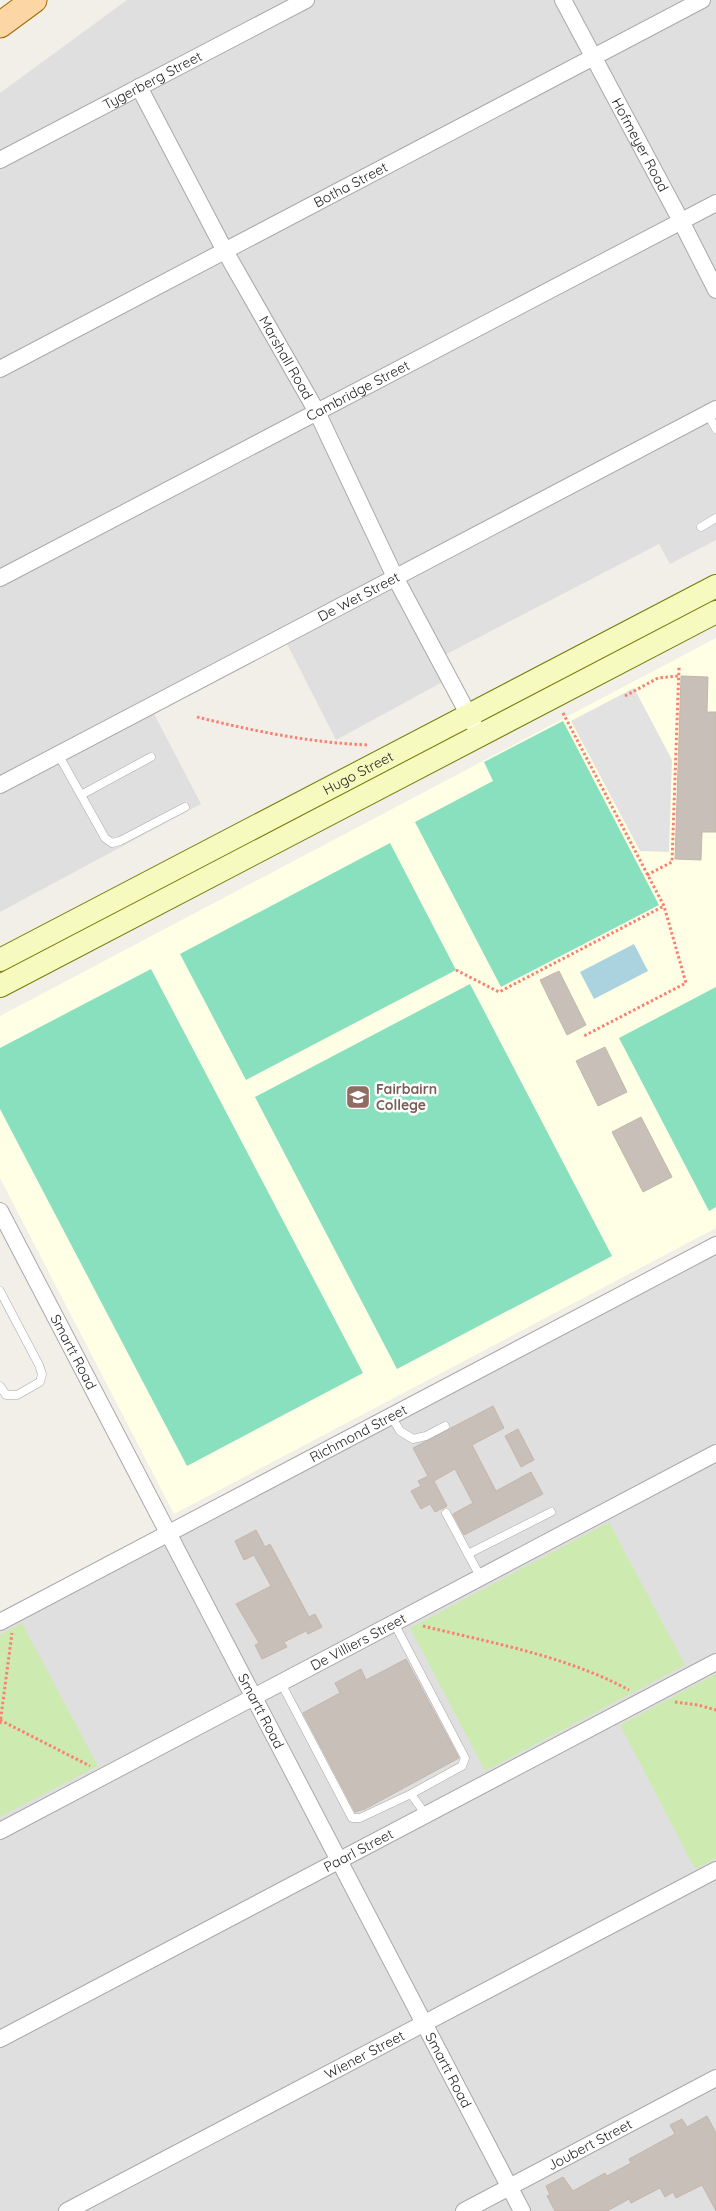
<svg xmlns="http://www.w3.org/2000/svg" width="716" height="2211" viewBox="0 0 716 2211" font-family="Quicksand,sans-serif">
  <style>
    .residential { fill: #e0dfdf }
    .education { fill: #ffffe5 }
    .grass { fill: #cdebb0 }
    .pitch { fill: #88e0be }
    .parking { fill: #e2e2e2 }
    .water { fill: #aad3df }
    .building { fill: #c7bfb8; stroke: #c4b6ab }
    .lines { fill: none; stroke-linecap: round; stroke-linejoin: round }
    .lane-casing { stroke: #a9a9a9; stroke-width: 9 }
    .street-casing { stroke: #a9a9a9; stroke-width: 18 }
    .secondary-casing { stroke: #707d05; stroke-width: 24 }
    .primary-casing { stroke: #a06b00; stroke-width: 27 }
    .path { stroke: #fa8072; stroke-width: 3; stroke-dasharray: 2.5 2.5; stroke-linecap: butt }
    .lane { stroke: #fff; stroke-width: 8 }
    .street { stroke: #fff; stroke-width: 16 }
    .secondary { stroke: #f7fabf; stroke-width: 22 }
    .primary { stroke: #fcd6a4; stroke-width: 25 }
    .labels { text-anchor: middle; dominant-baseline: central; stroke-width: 5; stroke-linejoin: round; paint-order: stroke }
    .street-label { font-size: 14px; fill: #222; stroke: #fff }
    .education-label { font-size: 14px; font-weight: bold; fill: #785e54; stroke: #fff; text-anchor: start }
  </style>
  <rect width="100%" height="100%" fill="#f2efe9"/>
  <!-- residential -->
  <g class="residential">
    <path d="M127,0h589v540l-46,24 -11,-20 -222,115 11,20 -112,61 -52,-102 -133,70 50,96 -201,108v-819z"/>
    <path d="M716,1246v965h-716v-589z"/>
  </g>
  <!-- education -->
  <path class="education" d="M716,638v590l-542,286 -174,-336v-162z"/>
  <!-- grass -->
  <g class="grass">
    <path d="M609,1522l76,143 -200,106 -75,-143z"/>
    <path d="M22,1623l76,143 -98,51v-182z"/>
    <path d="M716,1674v184l-21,11 -75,-144z"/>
  </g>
  <!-- pitch -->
  <g class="pitch">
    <path d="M563,721l96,184 -158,82 -86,-165 78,-41 -9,-19z"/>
    <path d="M390,843l66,127 -210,110 -66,-126z"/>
    <path d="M151,969l212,404 -176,93 -187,-357v-61z"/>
    <path d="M470,984l142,272 -215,113 -142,-272z"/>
    <path d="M716,987v220l-7,4 -90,-173z"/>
  </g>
  <!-- parking -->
  <path class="parking" d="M634,688l38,72 -3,92 -29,-1 -69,-130z"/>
  <!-- water -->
  <path class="water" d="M634,944l14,27 -54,28 -14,-27z"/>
  <!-- building -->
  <g class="building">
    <path d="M681,676l27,1 -1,35h9v120h-14l-1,28 -26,-1z"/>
    <path d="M559,971l27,54 -19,10 -27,-55z"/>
    <path d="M605,1047l22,45 -29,14 -22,-45z"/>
    <path d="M641,1117l31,60 -29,15 -31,-60z"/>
    <path d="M493,1406l11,22 -32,17 24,46 35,-19 12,22 -79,41 -11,-21 20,-11 -18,-34 -21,12 13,25 -12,6 -5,-8 -9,5 -10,-18 10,-5 -3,-5 10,-5 -15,-28z"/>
    <path d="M518,1429l16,31 -13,7 -16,-31z"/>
    <path d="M256,1530l9,17 5,-3 39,73 6,-3 7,13 -14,7 -2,-3 -22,11 3,5 -25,12 -7,-14 4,-2 -23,-39 35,-18 -17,-31 -10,5 -9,-19z"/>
    <path d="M406,1659l53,99 -94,51 -10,3 -52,-99 37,-20 -5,-10 26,-14 5,11z"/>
    <path d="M707,2116l9,17v78l-14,-26 -26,13 -3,-6 -8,5 -5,-9 -29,15 -2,-4 -22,12h-52l-8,-15 3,-1 -4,-9 17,-9 10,14 32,-18 2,3 24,-13 -2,-4 46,-25 -5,-9 12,-6 5,8z"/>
  </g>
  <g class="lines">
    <defs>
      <g id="lane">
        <path d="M708,414l8,15"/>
        <path d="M701,527l15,-9"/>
        <path d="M58,754l47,84 7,5 8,-2 65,-34"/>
        <path d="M81,795l70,-38"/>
        <path d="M0,1291l39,74 3,9 -2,8 -23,13h-11l-6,-9"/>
        <path d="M391,1416l9,15 13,8 13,-3 19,-10"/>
        <path d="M446,1513l22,41 83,-42"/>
        <path d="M468,1554l13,24"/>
        <path d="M281,1683l71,135h8l51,-24 51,-28 3,-8 -71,-135"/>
        <path d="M411,1794l15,21"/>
      </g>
      <g id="street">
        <path id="s1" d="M563,0l118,221 35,69"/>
        <path id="s2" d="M139,87l86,164 92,161 78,165 79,148"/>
        <path id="s3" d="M0,160l306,-160"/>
        <path id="s4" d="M0,369l702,-369"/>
        <path id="s5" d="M0,578l716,-375"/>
        <path id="s6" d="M0,785l716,-376"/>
        <path id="s7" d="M0,1211l522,1000"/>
        <path id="s8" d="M0,1622l716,-377"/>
        <path id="s9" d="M0,1831l716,-378"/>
        <path id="s10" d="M0,2039l716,-377"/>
        <path id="s11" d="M67,2211l649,-341"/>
        <path id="s12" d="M464,2211l252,-133"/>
      </g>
      <g id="secondary">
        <path id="s13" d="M0,960l716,-374"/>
        <path d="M0,986l716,-374"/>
      </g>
      <path id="primary" d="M0,25l34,-25"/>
    </defs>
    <!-- lane casing -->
    <use href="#lane" class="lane-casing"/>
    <!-- street casing -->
    <use href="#street" class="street-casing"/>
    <!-- secondary casing -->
    <use href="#secondary" class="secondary-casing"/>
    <!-- primary casing -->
    <use href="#primary" class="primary-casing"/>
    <!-- path -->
    <g class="path">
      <path d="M625,696l33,-18 21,-2"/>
      <path d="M563,713l101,193 22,77 -104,54"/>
      <path d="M197,717c56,14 115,26 172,28"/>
      <path d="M647,875l25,-13 7,-195"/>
      <path d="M456,970l43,22 165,-86"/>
      <path d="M423,1626c69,17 143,30 206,64"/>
      <path d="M675,1702l23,3 18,5"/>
      <path d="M0,1720l90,46"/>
      <path d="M0,1724l12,-91"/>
    </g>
    <!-- lane -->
    <use href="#lane" class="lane"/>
    <!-- street -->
    <use href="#street" class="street"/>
    <!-- secondary -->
    <use href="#secondary" class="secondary"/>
    <!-- primary -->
    <use href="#primary" class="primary"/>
  </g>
  <!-- icons -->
  <defs>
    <symbol id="school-square" viewBox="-11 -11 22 22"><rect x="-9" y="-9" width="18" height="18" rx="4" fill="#8d6e63" stroke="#fff"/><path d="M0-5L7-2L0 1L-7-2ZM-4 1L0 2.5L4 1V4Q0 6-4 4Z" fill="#fff"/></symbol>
  </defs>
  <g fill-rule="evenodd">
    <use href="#school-square" x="344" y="1083" width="28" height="28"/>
  </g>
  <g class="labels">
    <!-- street labels -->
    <g class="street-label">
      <text stroke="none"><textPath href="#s3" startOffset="172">Tygerberg Street</textPath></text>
      <text stroke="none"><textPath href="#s1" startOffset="164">Hofmeyer Road</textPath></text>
      <text stroke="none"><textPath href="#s4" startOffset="396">Botha Street</textPath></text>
      <text stroke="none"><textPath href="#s2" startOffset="308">Marshall Road</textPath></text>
      <text stroke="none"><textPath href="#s5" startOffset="404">Cambridge Street</textPath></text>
      <text stroke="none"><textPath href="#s6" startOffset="405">De Wet Street</textPath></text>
      <text stroke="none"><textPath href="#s13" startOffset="404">Hugo Street</textPath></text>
      <text stroke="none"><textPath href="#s7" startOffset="159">Smartt Road</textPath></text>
      <text stroke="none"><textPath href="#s8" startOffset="405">Richmond Street</textPath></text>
      <text stroke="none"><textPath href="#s9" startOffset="405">De Villiers Street</textPath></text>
      <text stroke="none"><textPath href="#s7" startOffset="564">Smartt Road</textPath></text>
      <text stroke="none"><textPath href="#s10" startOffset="405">Paarl Street</textPath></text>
      <text stroke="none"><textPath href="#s11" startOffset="336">Wiener Street</textPath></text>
      <text stroke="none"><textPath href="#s7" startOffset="969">Smartt Road</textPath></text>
      <text stroke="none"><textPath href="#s12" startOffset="142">Joubert Street</textPath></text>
    </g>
    <!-- education labels -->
    <g class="education-label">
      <text x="376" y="1089">Fairbairn<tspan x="376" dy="16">College</tspan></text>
    </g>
  </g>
</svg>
